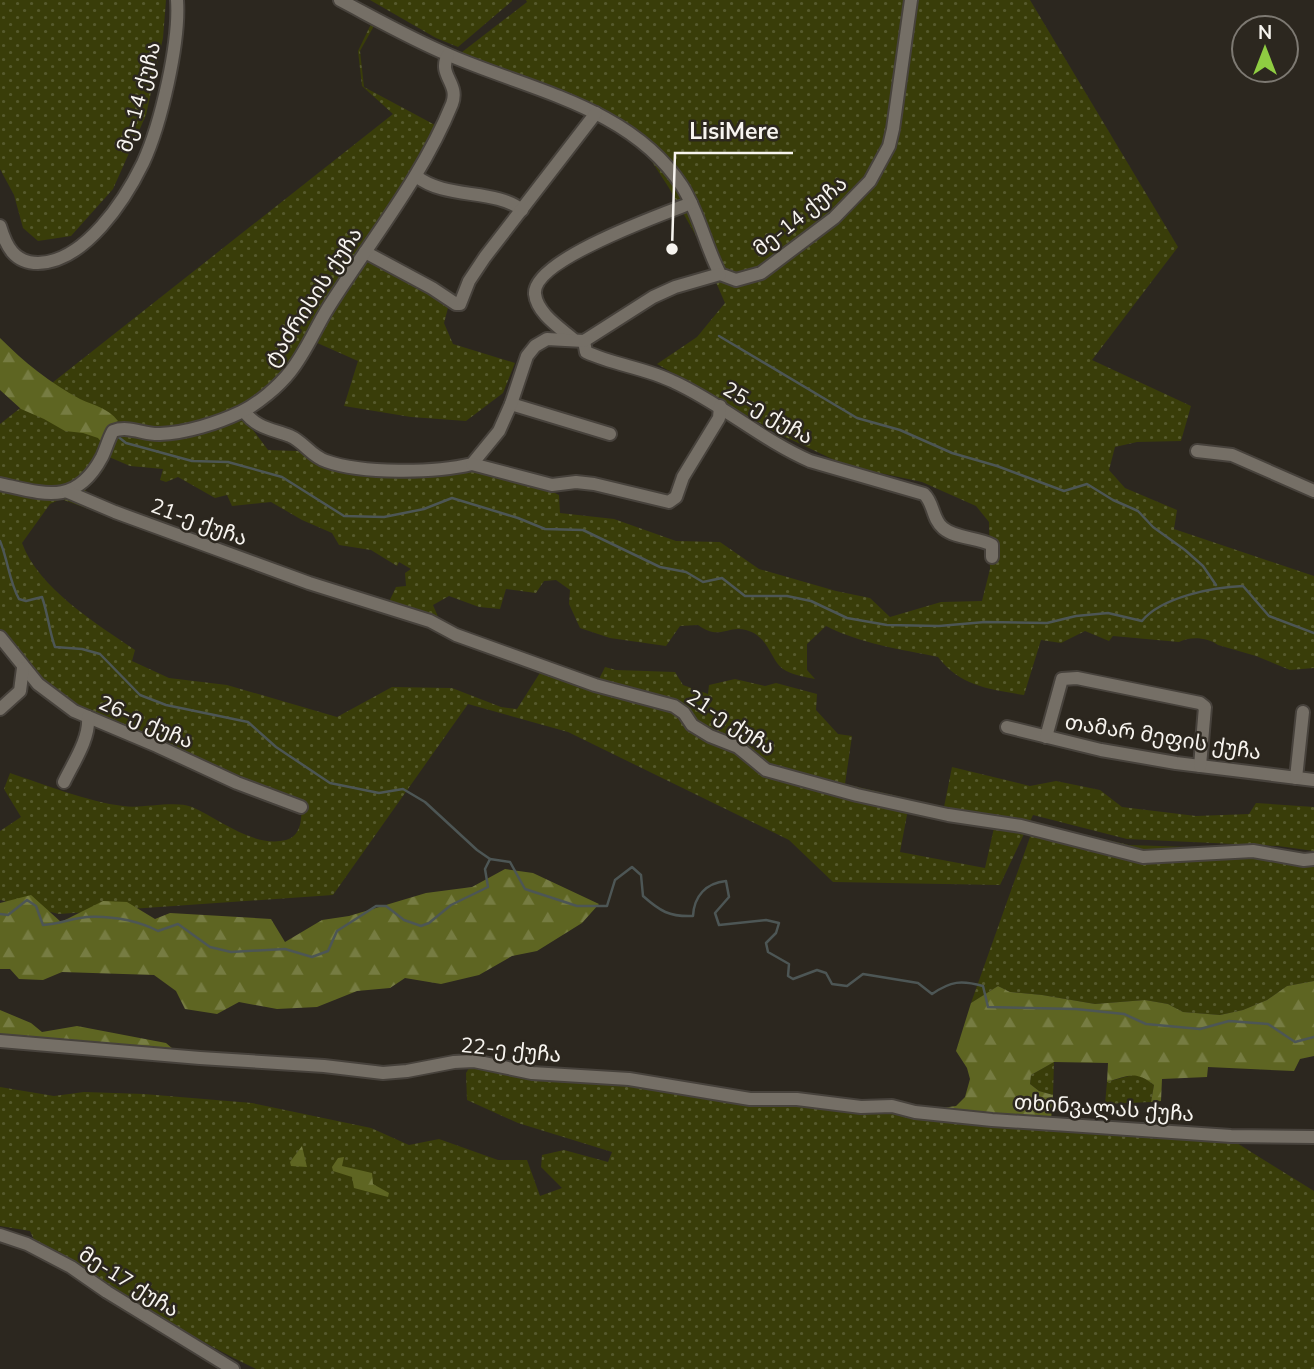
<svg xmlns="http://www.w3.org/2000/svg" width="1314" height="1369" viewBox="0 0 1314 1369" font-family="'Nunito Sans','Noto Sans Georgian',sans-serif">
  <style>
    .grass { fill: url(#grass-dots); fill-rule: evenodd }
    .forest { fill: url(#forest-firs) }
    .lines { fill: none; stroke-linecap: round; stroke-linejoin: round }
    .stream { stroke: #4d5655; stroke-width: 2.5 }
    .minor-casing { stroke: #47423c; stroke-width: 16 }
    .minor { stroke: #756f66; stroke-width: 12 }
    .labels { text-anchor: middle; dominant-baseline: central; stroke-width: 5; stroke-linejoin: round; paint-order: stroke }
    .street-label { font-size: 21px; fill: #f7f4ef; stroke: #2c271f }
    .leader { fill: none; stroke: #f7f4ef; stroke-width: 2.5 }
    .callout-dot { fill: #f7f4ef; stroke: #2c271f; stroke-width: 2.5 }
    .callout-label { font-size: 23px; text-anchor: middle; font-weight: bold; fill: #f7f4ef; stroke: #2c271f; stroke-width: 5; stroke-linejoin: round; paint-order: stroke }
  </style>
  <defs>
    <pattern id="grass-dots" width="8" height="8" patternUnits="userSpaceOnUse" patternTransform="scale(1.75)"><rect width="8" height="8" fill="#393d09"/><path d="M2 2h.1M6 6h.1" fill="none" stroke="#565a2d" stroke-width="1.8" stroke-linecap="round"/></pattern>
    <pattern id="forest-firs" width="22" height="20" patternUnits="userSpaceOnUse" patternTransform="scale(1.75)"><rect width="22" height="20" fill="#5e6522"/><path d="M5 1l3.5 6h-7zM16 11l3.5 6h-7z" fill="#767c42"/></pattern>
  </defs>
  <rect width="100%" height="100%" fill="#2c271f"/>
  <!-- grass -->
  <g class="grass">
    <path d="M0,0h166l-3,38 -17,77 -33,74 -42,47 -33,5 -15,-13 -9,-33 -14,-26z"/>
    <path d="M370,0h142v1l-54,46 -22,-9z"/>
    <path d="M526,0h504l148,247 -86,113 99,46 -10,35 -44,1 -22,5 -6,23 16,18 52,22 -3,19 140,47v92l-24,2 -34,-14 -38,-11c-10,-8 -29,-9 -39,-3l-66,-6 -4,5 -24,-10 -24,12 -20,-3 -17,55c-34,-6 -63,-8 -86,-38 -38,-8 -77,-13 -112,-31l-19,18v26l8,9c-9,-2 -24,-4 -32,-10 -12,-8 -14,-33 -37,-39 -19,-5 -26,11 -48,-5l-18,1 -14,20 -56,-8 -30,-10 -11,-24 1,-14 -14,-10 -12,1 -8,12 -30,-4 -6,20 -21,-2 -30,-11 -16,9 6,14 46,24 114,36 6,-12 11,3 59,2 8,13 25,9 1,-9 26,-6 30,7 11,-3 41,11 -1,16 22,24 14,2 -7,48 65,15 -10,53 85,16 11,-49 -52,-12 8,-40 78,19 26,-5 44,9 22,17 74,9 53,-2 7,-11 58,4v44l-36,-5 -151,-7 -94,-24 -33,70 -167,-3 -44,-42 -221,-108 -100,-28 -135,191 -274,19 -59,-14v-69l21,-14 -17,-28 6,-16c33,11 79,29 113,33 19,3 51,-6 69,1 28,12 61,41 94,33 16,-4 16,-23 15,-36l-123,-48 -101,-50 -46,-36 -31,-38v-208l393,-310 -31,-28 -4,-35 14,-29 81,37 74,-57zM375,24l107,49 117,47 48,34 22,34 27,48 29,67 -28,34 -40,27 120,69 70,33 75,16 54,24 13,16 1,47 -8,32 -41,1 -51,15 -20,-19 -34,-7 -77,-22 -39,-27 -44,-1 -62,-22 -54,-6 -1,-18 -39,-19 -33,-6 -115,4 -59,-12 -15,-11 -30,-1 -27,-36 74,-72 43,19 -14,45 67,11 55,4 37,-28 12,-30 -62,-19 -9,-21 5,-19 -89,-53 38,-58 37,-68 -71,-38 -4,-36zM109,457l21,9 33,3 -3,11 6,2 12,-5 37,21 12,-3 5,11 39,-4 31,18 30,13 7,12 32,5 26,16 2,-4 12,7 -6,4 1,13 -10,1 -7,15 -5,2 -111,-42 -98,-33 -88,-35 -2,-6 3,-7 15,-10zM61,499l207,75 159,49 116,45 -26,41 -16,-2 -49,-19 -60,-1 -55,30 -110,-32 -58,-7 -37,-17 3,-11c-38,-26 -97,-62 -113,-107l28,-39z"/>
    <path d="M1035,823l94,22 147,5 38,6v125l-27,5 -20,14 -24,10 -23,5 -37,-3 -15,-8 -23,-4 -50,4 -53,-9 -32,-3 -12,-6 -27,17z"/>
    <path d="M1054,1062l-1,33 -14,-4 -9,-7 1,-9z"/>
    <path d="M471,1065l35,10 135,10 106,20 76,1 409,34 82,51v178h-1058c-77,-37 -149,-84 -222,-129l-4,-9 -30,-5v-139l54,9 30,-4 60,2 108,9 119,25 38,17 30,-6 59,21h29l13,36 22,-8 -21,-21 1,-12 22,-5 44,12 4,-10 -94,-29 -51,-23 -1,-27z"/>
    <path d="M1132,1075h9l13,10 -3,17 -46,2 2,-22z"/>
  </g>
  <!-- forest -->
  <g class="forest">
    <path d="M0,338c24,24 50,45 80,61 15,7 28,9 38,22l-8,5 -8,17 -4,-5 -15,-5 -18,-2 -21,-12 -23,-10 -21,-19z"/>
    <path d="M505,869l28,4 66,31 -17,19 -45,28 -25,5 -33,19 -38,9 -36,-6 -15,10 -33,3 -40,16 -40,2 -38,-7 -22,12 -32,-5 -9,-18 -22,-16 -92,-3 -19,8 -24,-1 -9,-10h-10v-66l31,-8 30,27 42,-21 24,1 28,17 15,-6 101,6 14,23 37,-22 27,-4 77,-23 46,-6z"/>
    <path d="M1314,981v75l-14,3 -6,12 -86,-4 -1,10 -45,2 -1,22 -10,1 3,-17c-19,-15 -26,-9 -47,-3l1,-19 -54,-1 -23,13 -1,9 9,7 14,4 -2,25 -123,-10 28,-4 9,-9 5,-18 -3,-11 -11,-17 15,-48 27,-17 12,6 32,3 53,9 50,-4 23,4 15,8 37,3 23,-5 24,-10 20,-14z"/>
    <path d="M0,1010l31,13 11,9 35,-6 89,17 7,6 -173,-11z"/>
    <path d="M302,1146l5,21 -16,-1 -1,-4z"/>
    <path d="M344,1157l-2,9 30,7 1,11 16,9 -1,4 -34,-9 -2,-11 -19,-6 -1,-4 6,-9z"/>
  </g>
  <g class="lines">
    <!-- stream -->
    <g class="stream">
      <path d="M719,336l138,82 43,12 52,23 45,13 67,25 23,-7 26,16 25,11 15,16 32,23 18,16 13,19"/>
      <path d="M116,435l10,8 66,18 36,1 54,15 62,39 40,1 40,-8 28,-11 66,20 27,11 38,1 77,37 26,5 17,10 19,-4 23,18h42l24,5 36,17 40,7 52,1 46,-4 62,1 29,-7 32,-3 34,8c19,-24 72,-34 101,-35l26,30 45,17"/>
      <path d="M0,541c8,19 9,40 19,58l7,2 16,-4c6,17 7,34 13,50l27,2 18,5 40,41 26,10 82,17 28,25 54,36 49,10 24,-4 22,13 52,48 13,9"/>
      <path d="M0,914l8,1 19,-15 9,6 7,19c16,-1 30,-7 44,-8 25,-1 49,3 71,14l20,-7 32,23 21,5 54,-3 27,8 16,-6 9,-20 39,-25h10l18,14 17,6 8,-3 22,-18 37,-18 -3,-18 5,-10 20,3 15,27 52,17h30l8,-26 17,-13 9,8 2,21c17,15 26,21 50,20 1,-20 13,-33 33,-35l3,16 -14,16 4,12 47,-5 13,3 -3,10 -10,10 2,9 21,12 -1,12 5,3 24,-9 9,3 6,11 15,2 16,-12 55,9 14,11c19,-13 29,-14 51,-8l5,21 88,2 48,5 22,10 54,5 29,-8 39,3 27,18 19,-5"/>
    </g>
    <defs>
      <g id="minor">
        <path d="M340,0c36,19 71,39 109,55 80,35 182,52 233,131 17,27 23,59 38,88l16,6 25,-7 73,-55 36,-37 19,-35 4,-17 18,-129"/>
        <path d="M416,176c30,24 78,12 106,34"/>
        <path d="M0,226c6,20 14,37 38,37 47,-1 87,-63 105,-100 18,-39 37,-121 34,-163"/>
        <path d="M365,252l67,36 24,16h4l9,-23 16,-24 111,-144"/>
        <path d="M573,339c-14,-12 -36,-26 -38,-45 -3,-34 128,-80 156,-91"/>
        <path d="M584,341l2,11c28,13 60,16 88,30 48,22 88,58 136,79l114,33c10,9 8,25 19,34 13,11 34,9 49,17v12"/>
        <path d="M511,404l99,30"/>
        <path d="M244,411c12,17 28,18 46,25 14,6 21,20 36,25 36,13 109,12 146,3l27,-33 12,-27 16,-48 8,-10 12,-7 37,2 69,-44 22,-10 45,-13"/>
        <path d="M1197,451l35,4 82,36"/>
        <path d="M472,464l80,21 24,-3 18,2 75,18 7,-5 7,-20 36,-59 1,-12"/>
        <path d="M0,484c45,10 76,22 102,-27 4,-8 6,-17 11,-26 16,-6 31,4 47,3 26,-1 58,-11 81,-22 17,-8 38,-26 49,-40 16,-20 25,-43 38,-64 42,-67 94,-130 124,-204 8,-21 -15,-29 -4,-49"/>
        <path d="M68,492l47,20 194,71 121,38 26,14 139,50 79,21 10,7 8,12 18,11 28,11 28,23 91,25 91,20 73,11 122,31 110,-6 51,9 10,-1"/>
        <path d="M0,637l38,47 36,27 83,35 80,37 64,24"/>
        <path d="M0,709l20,-18 3,-23"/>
        <path d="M1007,727l94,23 75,13 138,17"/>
        <path d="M1046,737l16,-58 15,-1 123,25 5,4 -5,59"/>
        <path d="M1296,778l7,-66"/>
        <path d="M64,782c9,-19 26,-43 24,-65"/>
        <path d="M0,1041l200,17 124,8 59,7 24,-2 47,-9 20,-1 58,12 97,6 121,20h47l64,8 31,-1 23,6 77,8 239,16 83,1"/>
        <path d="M0,1235l27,9 44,23 36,25 126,77"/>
      </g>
    </defs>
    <!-- minor casing -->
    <use href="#minor" class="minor-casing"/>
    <!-- minor -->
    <use href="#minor" class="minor"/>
  </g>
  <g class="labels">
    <!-- street labels -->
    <g class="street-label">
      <text transform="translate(139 97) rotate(-75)">მე-14 ქუჩა</text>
      <text transform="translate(800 216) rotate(-39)">მე-14 ქუჩა</text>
      <text transform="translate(313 297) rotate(-57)">ტაძრისის ქუჩა</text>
      <text transform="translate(768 413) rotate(31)">25-ე ქუჩა</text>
      <text transform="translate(199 522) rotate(20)">21-ე ქუჩა</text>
      <text transform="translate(146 722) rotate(24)">26-ე ქუჩა</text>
      <text transform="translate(731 722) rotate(33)">21-ე ქუჩა</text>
      <text transform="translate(1163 737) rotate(9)">თამარ მეფის ქუჩა</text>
      <text transform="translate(511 1050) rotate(6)">22-ე ქუჩა</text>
      <text transform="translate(1104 1108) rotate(4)">თხინვალას ქუჩა</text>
      <text transform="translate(129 1282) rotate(32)">მე-17 ქუჩა</text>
    </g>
  </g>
  <!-- callouts -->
  <path class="leader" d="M672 249L675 153H793"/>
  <circle class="callout-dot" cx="672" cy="249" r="7"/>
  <g class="callout-label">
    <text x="734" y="139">LisiMere</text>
  </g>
  <!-- north arrow -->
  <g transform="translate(1265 49)"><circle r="33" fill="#2c271f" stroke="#7d7972" stroke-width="2"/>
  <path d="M0-5L12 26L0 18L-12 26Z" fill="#8fcd42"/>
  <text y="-10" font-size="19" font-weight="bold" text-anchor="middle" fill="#f7f4ef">N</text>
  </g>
</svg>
